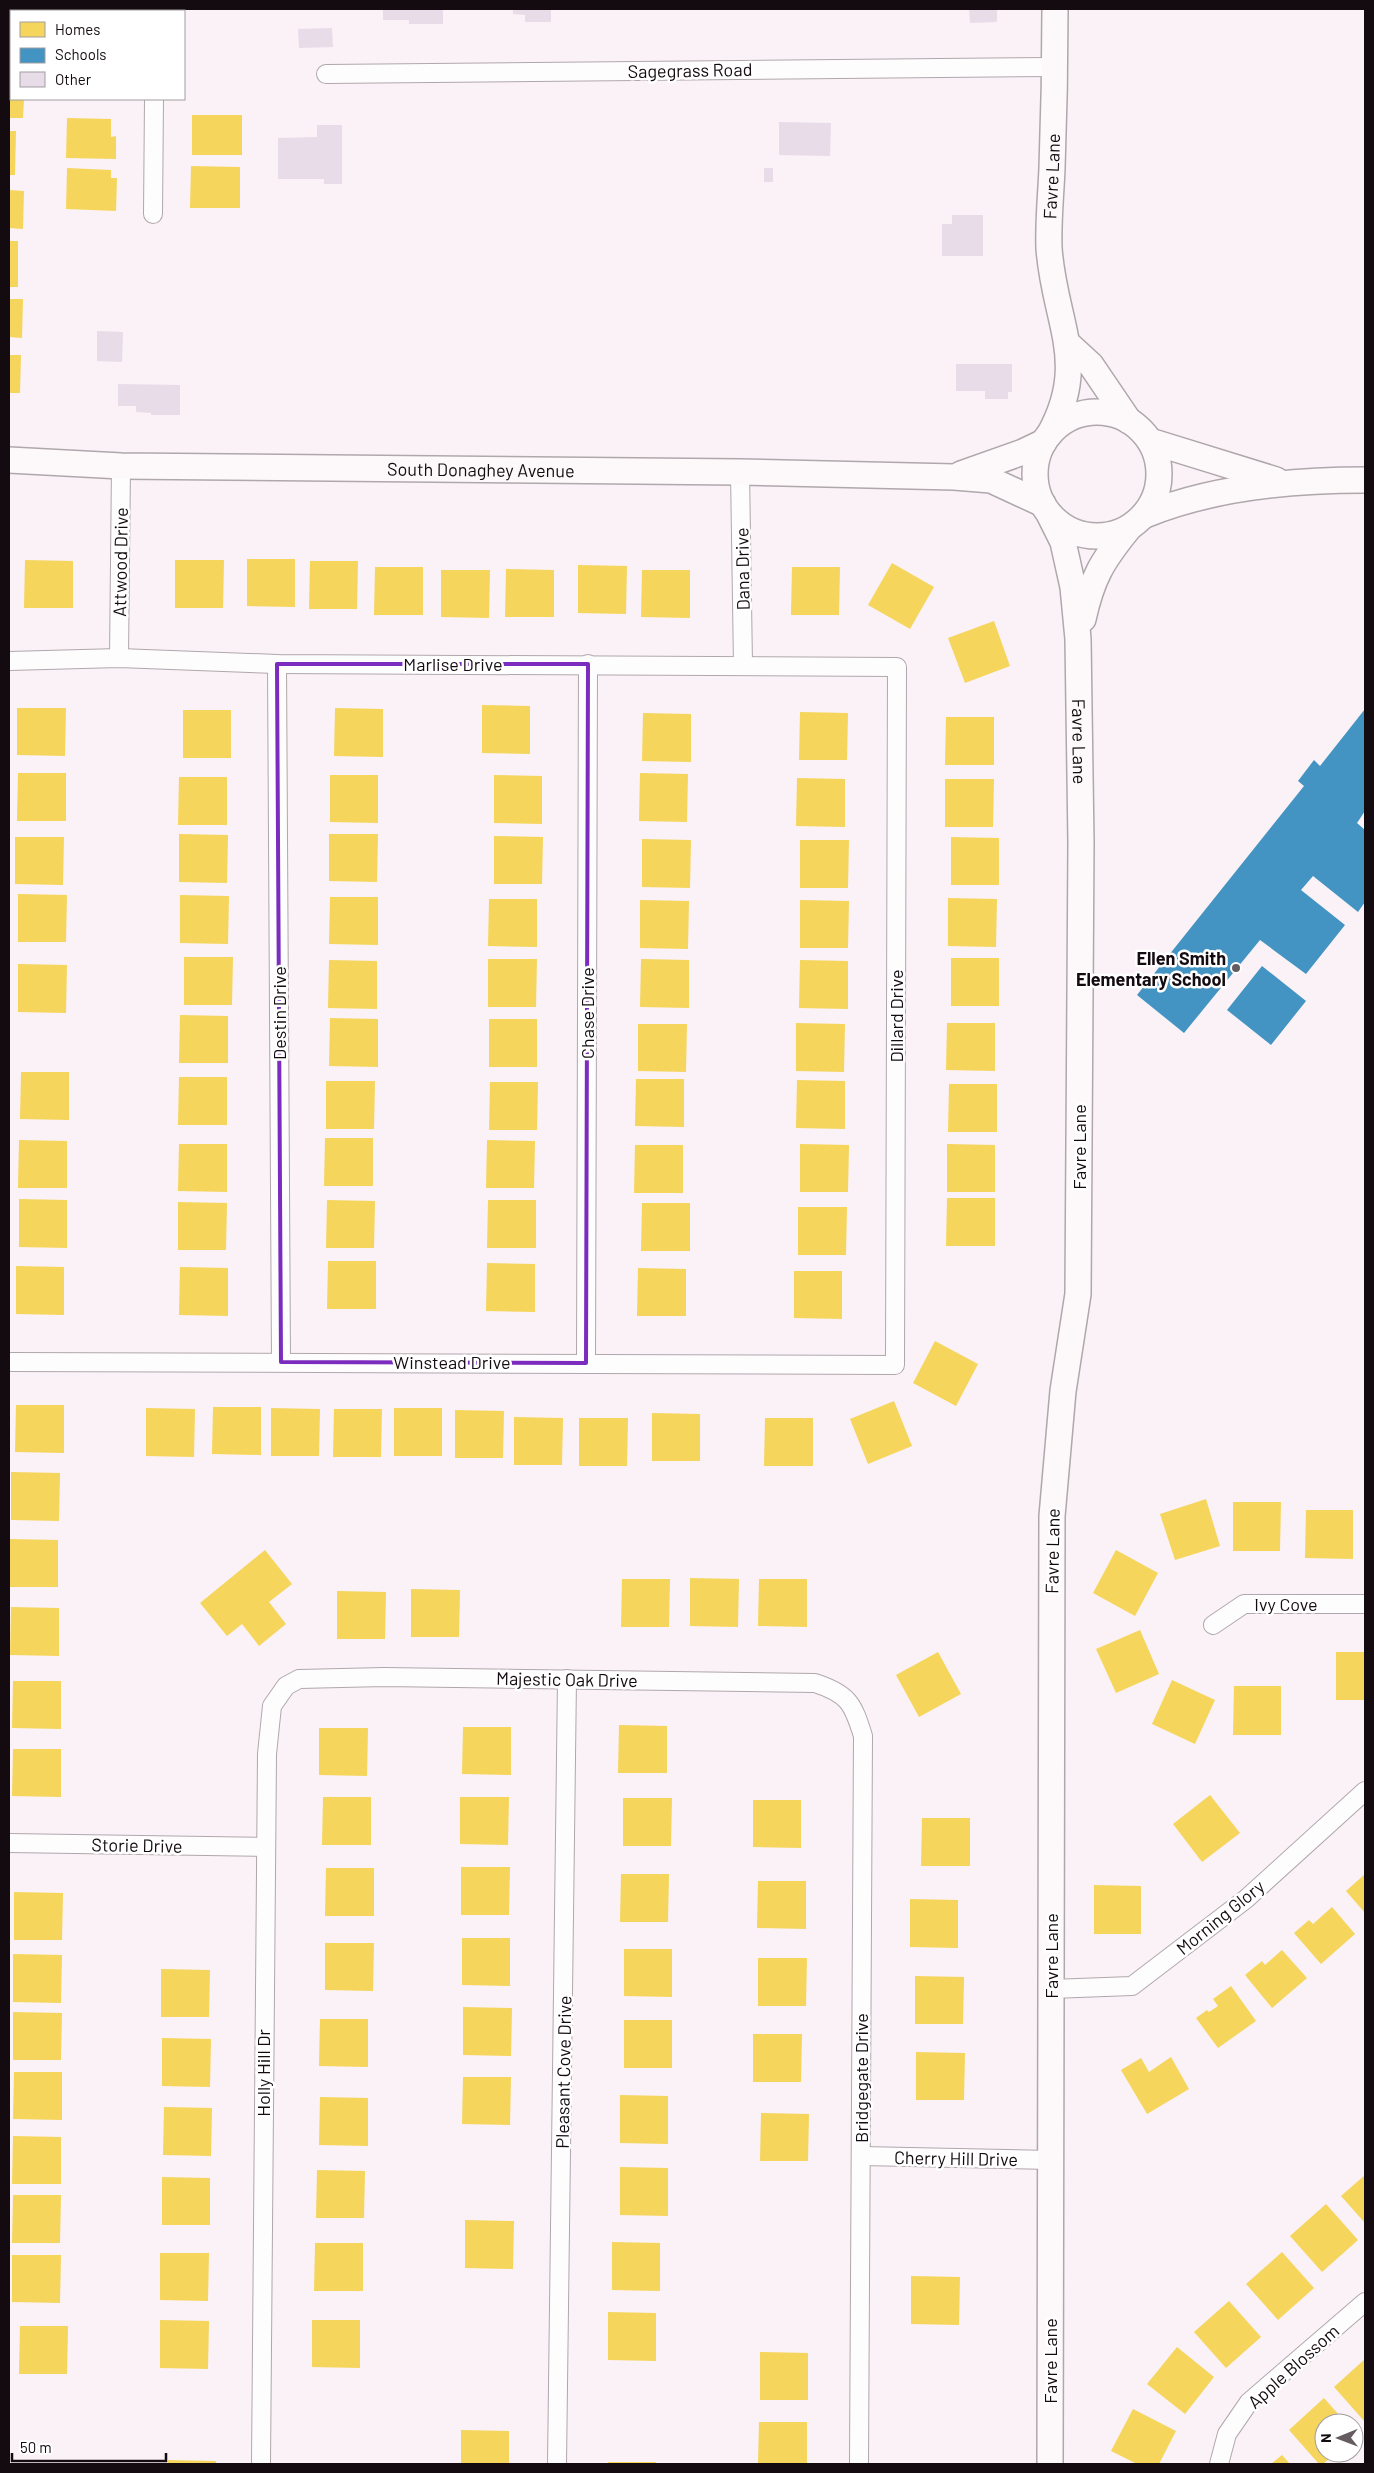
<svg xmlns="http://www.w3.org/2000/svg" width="1374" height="2473" viewBox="0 0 1374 2473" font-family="Barlow,sans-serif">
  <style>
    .homes { fill: #f6d55c }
    .schools { fill: #4393c3 }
    .building { fill: #e8dce9 }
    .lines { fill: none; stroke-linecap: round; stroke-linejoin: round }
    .street-casing { stroke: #b0a7ac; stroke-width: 20 }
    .secondary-casing { stroke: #b0a7ac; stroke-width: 28 }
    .street { stroke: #fefdfe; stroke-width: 18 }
    .secondary { stroke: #fdf9fa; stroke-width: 25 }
    .marked { fill: none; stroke: #7b2cbf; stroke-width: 4; stroke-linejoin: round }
    .poi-dot { fill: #645c60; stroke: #fff; stroke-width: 2 }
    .labels { text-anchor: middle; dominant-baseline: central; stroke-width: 5; stroke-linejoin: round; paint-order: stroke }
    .street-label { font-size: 18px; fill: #130b10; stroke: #fff }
    .poi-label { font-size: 18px; font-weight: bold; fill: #130b10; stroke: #fff; text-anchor: end }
  </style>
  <rect width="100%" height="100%" fill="#faf2f6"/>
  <!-- homes -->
  <g class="homes">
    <rect x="9" y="23" width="2" height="38"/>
    <path d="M9,80h2v19h13l-1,19h-14z"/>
    <rect x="192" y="115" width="50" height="40"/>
    <path d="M67,118l44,1v18l5,-1v23l-50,-1z"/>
    <path d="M9,131h7l-1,44h-6z"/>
    <path d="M191,166l49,1v41h-50z"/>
    <path d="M67,168l44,2v8h6l-1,33 -50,-2z"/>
    <path d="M9,190l15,1 -1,38 -14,-1z"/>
    <rect x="9" y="241" width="9" height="46"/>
    <path d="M9,299h14l-1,39 -13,-1z"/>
    <path d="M9,355h12l-1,38h-11z"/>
    <path d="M247,559h48v48l-48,-1z"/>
    <path d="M25,560l48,1v47h-49z"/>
    <path d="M175,560h49l-1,48h-48z"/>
    <path d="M310,561h48l-1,48h-48z"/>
    <path d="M892,563l42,24 -24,42 -42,-24z"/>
    <path d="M578,565l49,1 -1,48 -48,-1z"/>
    <path d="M375,567h48v48h-49z"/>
    <path d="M792,567h48l-1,48h-48z"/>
    <path d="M506,569l48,1v47h-49z"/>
    <path d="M441,570h49l-1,48 -48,-1z"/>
    <path d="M642,570h48v48l-49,-1z"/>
    <path d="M994,621l16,45 -45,17 -17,-45z"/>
    <path d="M482,705l48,1v48l-48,-1z"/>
    <path d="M17,708h49l-1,48 -48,-1z"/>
    <path d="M335,708l48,1v48l-49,-1z"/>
    <rect x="183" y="710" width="48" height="48"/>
    <path d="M800,712l48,1 -1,47h-48z"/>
    <path d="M643,713l48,1v48l-49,-1z"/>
    <path d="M946,717h48v48h-49z"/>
    <path d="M18,773h48v48h-49z"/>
    <path d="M640,773l48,1 -1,48 -48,-1z"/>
    <path d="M330,775h48v48l-48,-1z"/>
    <path d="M494,775l48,1v48l-48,-1z"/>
    <path d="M179,777h48v48h-49z"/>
    <path d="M797,778l48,1v48l-49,-1z"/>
    <path d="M945,779h49l-1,48h-48z"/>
    <path d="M179,834l49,1 -1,48 -48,-1z"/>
    <path d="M329,834h49l-1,48 -48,-1z"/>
    <path d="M494,836l49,1 -1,47h-48z"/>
    <path d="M15,837h49l-1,48 -48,-1z"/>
    <path d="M951,837l48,1v47h-48z"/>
    <path d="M642,839l49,1 -1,48 -48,-1z"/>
    <path d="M800,840h49l-1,48h-48z"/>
    <path d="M18,894l49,1 -1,47h-48z"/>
    <path d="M180,895l49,1 -1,48 -48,-1z"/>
    <path d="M330,897h48v48l-49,-1z"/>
    <path d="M948,898l49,1 -1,48 -48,-1z"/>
    <path d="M489,899h48v48l-49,-1z"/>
    <path d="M640,900l49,1 -1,48 -48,-1z"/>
    <path d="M800,900l49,1 -1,47h-48z"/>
    <path d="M184,957h49l-1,48h-48z"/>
    <rect x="951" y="958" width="48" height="48"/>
    <path d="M488,959h49l-1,48h-48z"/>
    <path d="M641,959l48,1v48l-49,-1z"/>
    <path d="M329,960l48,1v48l-49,-1z"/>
    <path d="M800,960l48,1v48l-49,-1z"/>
    <path d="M18,964l49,1 -1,48 -48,-1z"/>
    <path d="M180,1015l48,1v47h-49z"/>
    <path d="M330,1018l48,1v48l-49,-1z"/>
    <rect x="489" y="1019" width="48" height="48"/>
    <path d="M796,1023l49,1 -1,48 -48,-1z"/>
    <path d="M947,1023h48v48l-49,-1z"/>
    <path d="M638,1024h49l-1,48 -48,-1z"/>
    <path d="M21,1072h48v48l-49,-1z"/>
    <path d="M179,1077h48v48h-49z"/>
    <path d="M636,1079h48v48l-49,-1z"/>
    <path d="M797,1080l48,1v48l-49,-1z"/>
    <path d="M326,1081h49l-1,48h-48z"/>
    <path d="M490,1082h48l-1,48h-48z"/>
    <path d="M949,1084h48v48h-49z"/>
    <path d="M325,1138h48v48h-49z"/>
    <path d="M19,1140l48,1v47h-49z"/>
    <path d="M487,1140l48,1 -1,47h-48z"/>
    <path d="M179,1144h48v48l-49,-1z"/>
    <path d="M800,1144l49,1 -1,47h-48z"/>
    <path d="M947,1144l48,1v47h-48z"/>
    <path d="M635,1145h48v48h-49z"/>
    <path d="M947,1198h48v48h-49z"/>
    <path d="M19,1199l48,1v48l-48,-1z"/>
    <path d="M327,1200l48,1 -1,47h-48z"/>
    <path d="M488,1200h48v48h-49z"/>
    <path d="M178,1202l49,1 -1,47h-48z"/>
    <path d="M642,1203h48v48h-49z"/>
    <path d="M798,1207h49l-1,48h-48z"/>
    <path d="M328,1261h48v48h-49z"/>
    <path d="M487,1263l48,1v48l-49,-1z"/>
    <path d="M16,1266l48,1v48l-48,-1z"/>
    <path d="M180,1267l48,1v48l-49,-1z"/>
    <path d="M638,1268l48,1v47h-49z"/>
    <path d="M794,1271h48v48l-48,-1z"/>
    <path d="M935,1341l43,23 -22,42 -43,-23z"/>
    <path d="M894,1401l18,45 -44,18 -18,-45z"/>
    <path d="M16,1405h48v48l-49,-1z"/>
    <path d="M213,1407h48v48l-49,-1z"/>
    <path d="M146,1408l49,1 -1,48 -48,-1z"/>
    <path d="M271,1408l49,1 -1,47h-48z"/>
    <rect x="394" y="1408" width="48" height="48"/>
    <path d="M334,1409h48l-1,48h-48z"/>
    <path d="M455,1410l49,1 -1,47h-48z"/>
    <path d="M652,1413l48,1v47h-48z"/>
    <path d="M514,1417l49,1 -1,47h-48z"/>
    <path d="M579,1418h49l-1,48h-48z"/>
    <path d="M765,1418h48v48h-49z"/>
    <path d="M11,1472l49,1 -1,48 -48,-1z"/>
    <path d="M1206,1499l14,47 -45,14 -15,-46z"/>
    <path d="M1233,1502h48l-1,49h-47z"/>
    <path d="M1306,1510h47v49l-48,-1z"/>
    <path d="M10,1539l48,1v47h-48z"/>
    <path d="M265,1550l27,34 -23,18 17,22 -27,22 -17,-22 -15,12 -27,-33z"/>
    <path d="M1116,1550l42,23 -23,43 -42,-23z"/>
    <path d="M690,1578l49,1 -1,48 -48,-1z"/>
    <path d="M622,1579h48l-1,48h-48z"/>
    <path d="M759,1579h48v48l-49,-1z"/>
    <path d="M411,1589l49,1 -1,47h-48z"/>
    <path d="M337,1591l49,1 -1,47h-48z"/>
    <path d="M11,1607l48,1v48l-49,-1z"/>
    <path d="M1140,1630l19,44 -43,19 -20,-44z"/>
    <path d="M938,1652l23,42 -42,23 -23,-42z"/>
    <rect x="1336" y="1652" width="29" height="48"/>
    <path d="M1172,1680l43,20 -20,44 -43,-20z"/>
    <path d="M13,1681h48v48l-49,-1z"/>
    <path d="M1234,1686h47v49h-48z"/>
    <path d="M619,1725l48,1v47h-49z"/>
    <path d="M463,1727h48v48l-49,-1z"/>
    <path d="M319,1728h49l-1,48 -48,-1z"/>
    <path d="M13,1749h48v48l-49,-1z"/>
    <path d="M1210,1795l30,38 -38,29 -29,-38z"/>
    <path d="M323,1797h48v48h-49z"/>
    <path d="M460,1797h49l-1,48 -48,-1z"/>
    <path d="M623,1798h49l-1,48h-48z"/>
    <path d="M753,1800h48v48l-48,-1z"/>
    <path d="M922,1818h48v48h-49z"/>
    <path d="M461,1867h49l-1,48h-48z"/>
    <path d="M326,1868h48v48h-49z"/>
    <path d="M621,1874h48l-1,48h-48z"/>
    <path d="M1365,1874v39l-19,-22z"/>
    <path d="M758,1881h48v48l-49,-1z"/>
    <path d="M1094,1885l47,1v48h-47z"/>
    <path d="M14,1892l49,1 -1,47h-48z"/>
    <path d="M910,1899l48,1v48l-48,-1z"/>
    <path d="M1332,1907l23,27 -34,30 -27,-31 15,-13 4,4z"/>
    <path d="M462,1938h48v48l-48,-1z"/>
    <path d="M325,1943h49l-1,48 -48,-1z"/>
    <path d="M624,1949h48v48l-48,-1z"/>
    <path d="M1282,1950l25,28 -35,30 -27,-33 17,-14 3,4z"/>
    <path d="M13,1954l49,1 -1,48 -48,-1z"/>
    <path d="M758,1958h49l-1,48h-48z"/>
    <path d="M161,1969l49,1 -1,47h-48z"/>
    <path d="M915,1976l49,1 -1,47h-48z"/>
    <path d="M1231,1986l25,35 -38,27 -22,-30 11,-8 2,2 9,-6 -5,-7z"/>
    <path d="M463,2007l49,1 -1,48 -48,-1z"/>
    <path d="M13,2012l49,1 -1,47h-48z"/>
    <path d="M320,2019h48v48l-49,-1z"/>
    <rect x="624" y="2020" width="48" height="48"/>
    <path d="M753,2034h49l-1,48h-48z"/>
    <path d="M162,2038l49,1 -1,48 -48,-1z"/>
    <path d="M916,2052l49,1 -1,47h-48z"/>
    <path d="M1171,2057l18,32 -42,25 -26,-44 20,-12 8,14z"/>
    <path d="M14,2072h48v48l-49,-1z"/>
    <path d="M463,2077h48l-1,48 -48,-1z"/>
    <path d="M620,2095l48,1v48l-48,-1z"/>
    <path d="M320,2097l48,1v48l-49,-1z"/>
    <path d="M164,2107l48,1 -1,48 -48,-1z"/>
    <path d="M761,2113l48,1 -1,47h-48z"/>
    <path d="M13,2136l48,1v47h-49z"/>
    <path d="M620,2167l48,1v48l-48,-1z"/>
    <path d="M317,2170l48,1 -1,47h-48z"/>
    <path d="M1365,2175v48l-24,-27z"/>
    <path d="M162,2177l48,1v47h-48z"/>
    <path d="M13,2195h48l-1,48h-48z"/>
    <path d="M1326,2204l32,36 -36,32 -32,-36z"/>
    <path d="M465,2220l49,1 -1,48 -48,-1z"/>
    <path d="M612,2242l48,1v48l-48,-1z"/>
    <path d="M315,2243h48v48h-49z"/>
    <path d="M1282,2252l32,36 -36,32 -32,-36z"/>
    <path d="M160,2253h49l-1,48 -48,-1z"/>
    <path d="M12,2255h49l-1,48 -48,-1z"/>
    <path d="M911,2276l49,1 -1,48 -48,-1z"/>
    <path d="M1229,2301l32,36 -35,31 -32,-36z"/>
    <path d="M608,2312l48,1v48l-48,-1z"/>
    <path d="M160,2320l49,1 -1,48 -48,-1z"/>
    <path d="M312,2320h48v48l-48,-1z"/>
    <path d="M20,2326h48l-1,48h-48z"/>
    <path d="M1177,2347l37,30 -29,37 -38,-30z"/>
    <path d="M760,2352l48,1v47h-48z"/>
    <path d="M1365,2359v63l-31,-35z"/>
    <path d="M1324,2398l22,25h-22v30h12l-13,11h-4l-30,-34z"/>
    <path d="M1133,2409l43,22 -17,33h-22l-26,-13z"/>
    <path d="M759,2422h48v42h-49z"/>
    <path d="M461,2430l48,1v33h-48z"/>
    <path d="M1282,2455l8,9h-19z"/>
    <path d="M168,2460l48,1v3h-48z"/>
    <rect x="608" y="2462" width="48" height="2"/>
  </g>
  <!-- schools -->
  <g class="schools">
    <path d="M1365,709v102l-8,12 8,7v72l-7,10 -45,-36 -12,14 44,35 -39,49 -46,-34 -76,93 -47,-38 167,-209 -6,-5 16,-21 6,6z"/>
    <path d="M1262,966l44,35 -35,44 -44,-35z"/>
  </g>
  <!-- building -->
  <g class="building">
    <path d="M383,9h60v15h-34v-4h-26z"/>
    <path d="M513,9h38v13h-26v-7l-12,-1z"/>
    <path d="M969,9h28v13l-27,1z"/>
    <path d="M332,28l1,19 -34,1 -1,-19z"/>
    <path d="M779,122l52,1 -1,33 -51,-1z"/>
    <path d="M317,125h25v59h-18v-5h-46v-41l39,-1z"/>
    <rect x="764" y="168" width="9" height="14"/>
    <path d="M952,215h31v41h-41v-32h10z"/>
    <path d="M97,331l26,1 -1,30 -25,-1z"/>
    <path d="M956,364h56v28h-4v7h-23v-8h-29z"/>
    <path d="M118,384l62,1v30h-29v-2l-15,-1v-6h-18z"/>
  </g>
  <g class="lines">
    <defs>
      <g id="street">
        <path d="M155,11v-2"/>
        <path d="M326,74l729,-7"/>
        <path d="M153,214l1,-115"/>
        <path d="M740,472l3,193"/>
        <path d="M119,658l2,-192"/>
        <path d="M9,661l110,-3 158,6 620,3 -2,698 -886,-3"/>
        <path d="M277,664l4,698"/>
        <path d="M586,1363l2,-699"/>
        <path d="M1213,1625l31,-21h121"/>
        <path d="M9,1843l257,4"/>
        <path d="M1051,1989l81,-3 114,-87 119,-108"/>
        <path d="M861,2156l190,4"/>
        <path d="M261,2464l6,-710 5,-48 14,-20 13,-7 85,-2 431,6c34,11 38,21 48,53l-4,728"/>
        <path d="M557,2464l10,-785"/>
        <path d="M1219,2464l8,-30 22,-32 116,-100"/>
      </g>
      <g id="secondary">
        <path d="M1067,343l24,22 38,56"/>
        <circle cx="1097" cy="474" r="62"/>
        <path id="s1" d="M1049,435c41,-73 5,-113 0,-187 -1,-27 2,-54 3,-80 2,-53 3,-106 3,-159"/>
        <path d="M1150,441l126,39"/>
        <path id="s2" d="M9,460l112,6 619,6 214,5 37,3 52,24"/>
        <path d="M961,474l62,-22 21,-10"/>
        <path id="s3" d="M1049,514l14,28 10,45 5,52 3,204 -3,451 -15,97 -11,125 -2,948"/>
        <path d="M1145,515c68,-28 147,-35 220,-35"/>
        <path d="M1083,619c9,-41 19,-58 46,-91"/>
      </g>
    </defs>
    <!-- street casing -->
    <use href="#street" class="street-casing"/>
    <!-- secondary casing -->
    <use href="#secondary" class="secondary-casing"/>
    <!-- street -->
    <use href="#street" class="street"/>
    <!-- secondary -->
    <use href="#secondary" class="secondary"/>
  </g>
  <!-- marked area -->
  <path class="marked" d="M277,664h311l-2,699 -305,-1z"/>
  <!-- markers -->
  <circle class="poi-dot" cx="1236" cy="968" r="5"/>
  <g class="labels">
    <!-- street labels -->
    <g class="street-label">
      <text transform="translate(690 70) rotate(-1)">Sagegrass Road</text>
      <text stroke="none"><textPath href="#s1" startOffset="264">Favre Lane</textPath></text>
      <text stroke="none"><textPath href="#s2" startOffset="472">South Donaghey Avenue</textPath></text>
      <text transform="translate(120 562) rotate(-89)">Attwood Drive</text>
      <text transform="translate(742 569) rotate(-91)">Dana Drive</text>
      <text x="453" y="664">Marlise Drive</text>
      <text stroke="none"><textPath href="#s3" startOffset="232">Favre Lane</textPath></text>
      <text transform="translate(279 1013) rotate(-90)">Destin Drive</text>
      <text transform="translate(587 1013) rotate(-90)">Chase Drive</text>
      <text transform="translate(896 1016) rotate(-90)">Dillard Drive</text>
      <text transform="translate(1079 1147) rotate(-90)">Favre Lane</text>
      <text x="452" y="1362">Winstead Drive</text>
      <text transform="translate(1052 1551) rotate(-89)">Favre Lane</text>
      <text x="1286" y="1604">Ivy Cove</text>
      <text transform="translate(567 1679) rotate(1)">Majestic Oak Drive</text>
      <text transform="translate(137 1845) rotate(1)">Storie Drive</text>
      <text transform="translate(1220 1917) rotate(-39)">Morning Glory</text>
      <text transform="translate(1051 1956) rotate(-90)">Favre Lane</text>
      <text transform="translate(563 2072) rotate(-89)">Pleasant Cove Drive</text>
      <text transform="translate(263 2073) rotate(-90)">Holly Hill Dr</text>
      <text transform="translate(861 2078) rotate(-90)">Bridgegate Drive</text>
      <text transform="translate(956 2158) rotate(1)">Cherry Hill Drive</text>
      <text transform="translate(1050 2361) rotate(-90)">Favre Lane</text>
      <text transform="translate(1293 2366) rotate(-42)">Apple Blossom</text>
    </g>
    <!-- poi labels -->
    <g class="poi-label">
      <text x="1226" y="958">Ellen Smith<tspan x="1226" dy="21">Elementary School</tspan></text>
    </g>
  </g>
  <!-- border -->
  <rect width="1374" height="2473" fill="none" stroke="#130b10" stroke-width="20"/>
  <!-- legend -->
  <rect x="10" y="10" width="175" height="90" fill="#ffffff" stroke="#a19d9f"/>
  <rect x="20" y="22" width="25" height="15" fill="#f6d55c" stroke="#a19d9f"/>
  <text x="55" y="35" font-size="15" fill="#130b10">Homes</text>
  <rect x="20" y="48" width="25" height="15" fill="#4393c3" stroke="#a19d9f"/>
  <text x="55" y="60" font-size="15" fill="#130b10">Schools</text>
  <rect x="20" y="72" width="25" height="15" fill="#e8dce9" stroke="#a19d9f"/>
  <text x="55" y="85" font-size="15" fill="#130b10">Other</text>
  <!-- north arrow -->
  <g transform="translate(1339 2438) rotate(269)"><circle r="24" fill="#ffffff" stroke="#a19d9f"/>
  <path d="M0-4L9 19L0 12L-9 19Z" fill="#645c60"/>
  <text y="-8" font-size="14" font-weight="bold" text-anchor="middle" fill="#130b10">N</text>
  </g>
  <!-- scale -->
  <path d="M12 2453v8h154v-8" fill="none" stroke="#130b10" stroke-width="2.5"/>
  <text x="20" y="2453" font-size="15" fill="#130b10" stroke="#ffffff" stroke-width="4" paint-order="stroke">50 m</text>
</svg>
